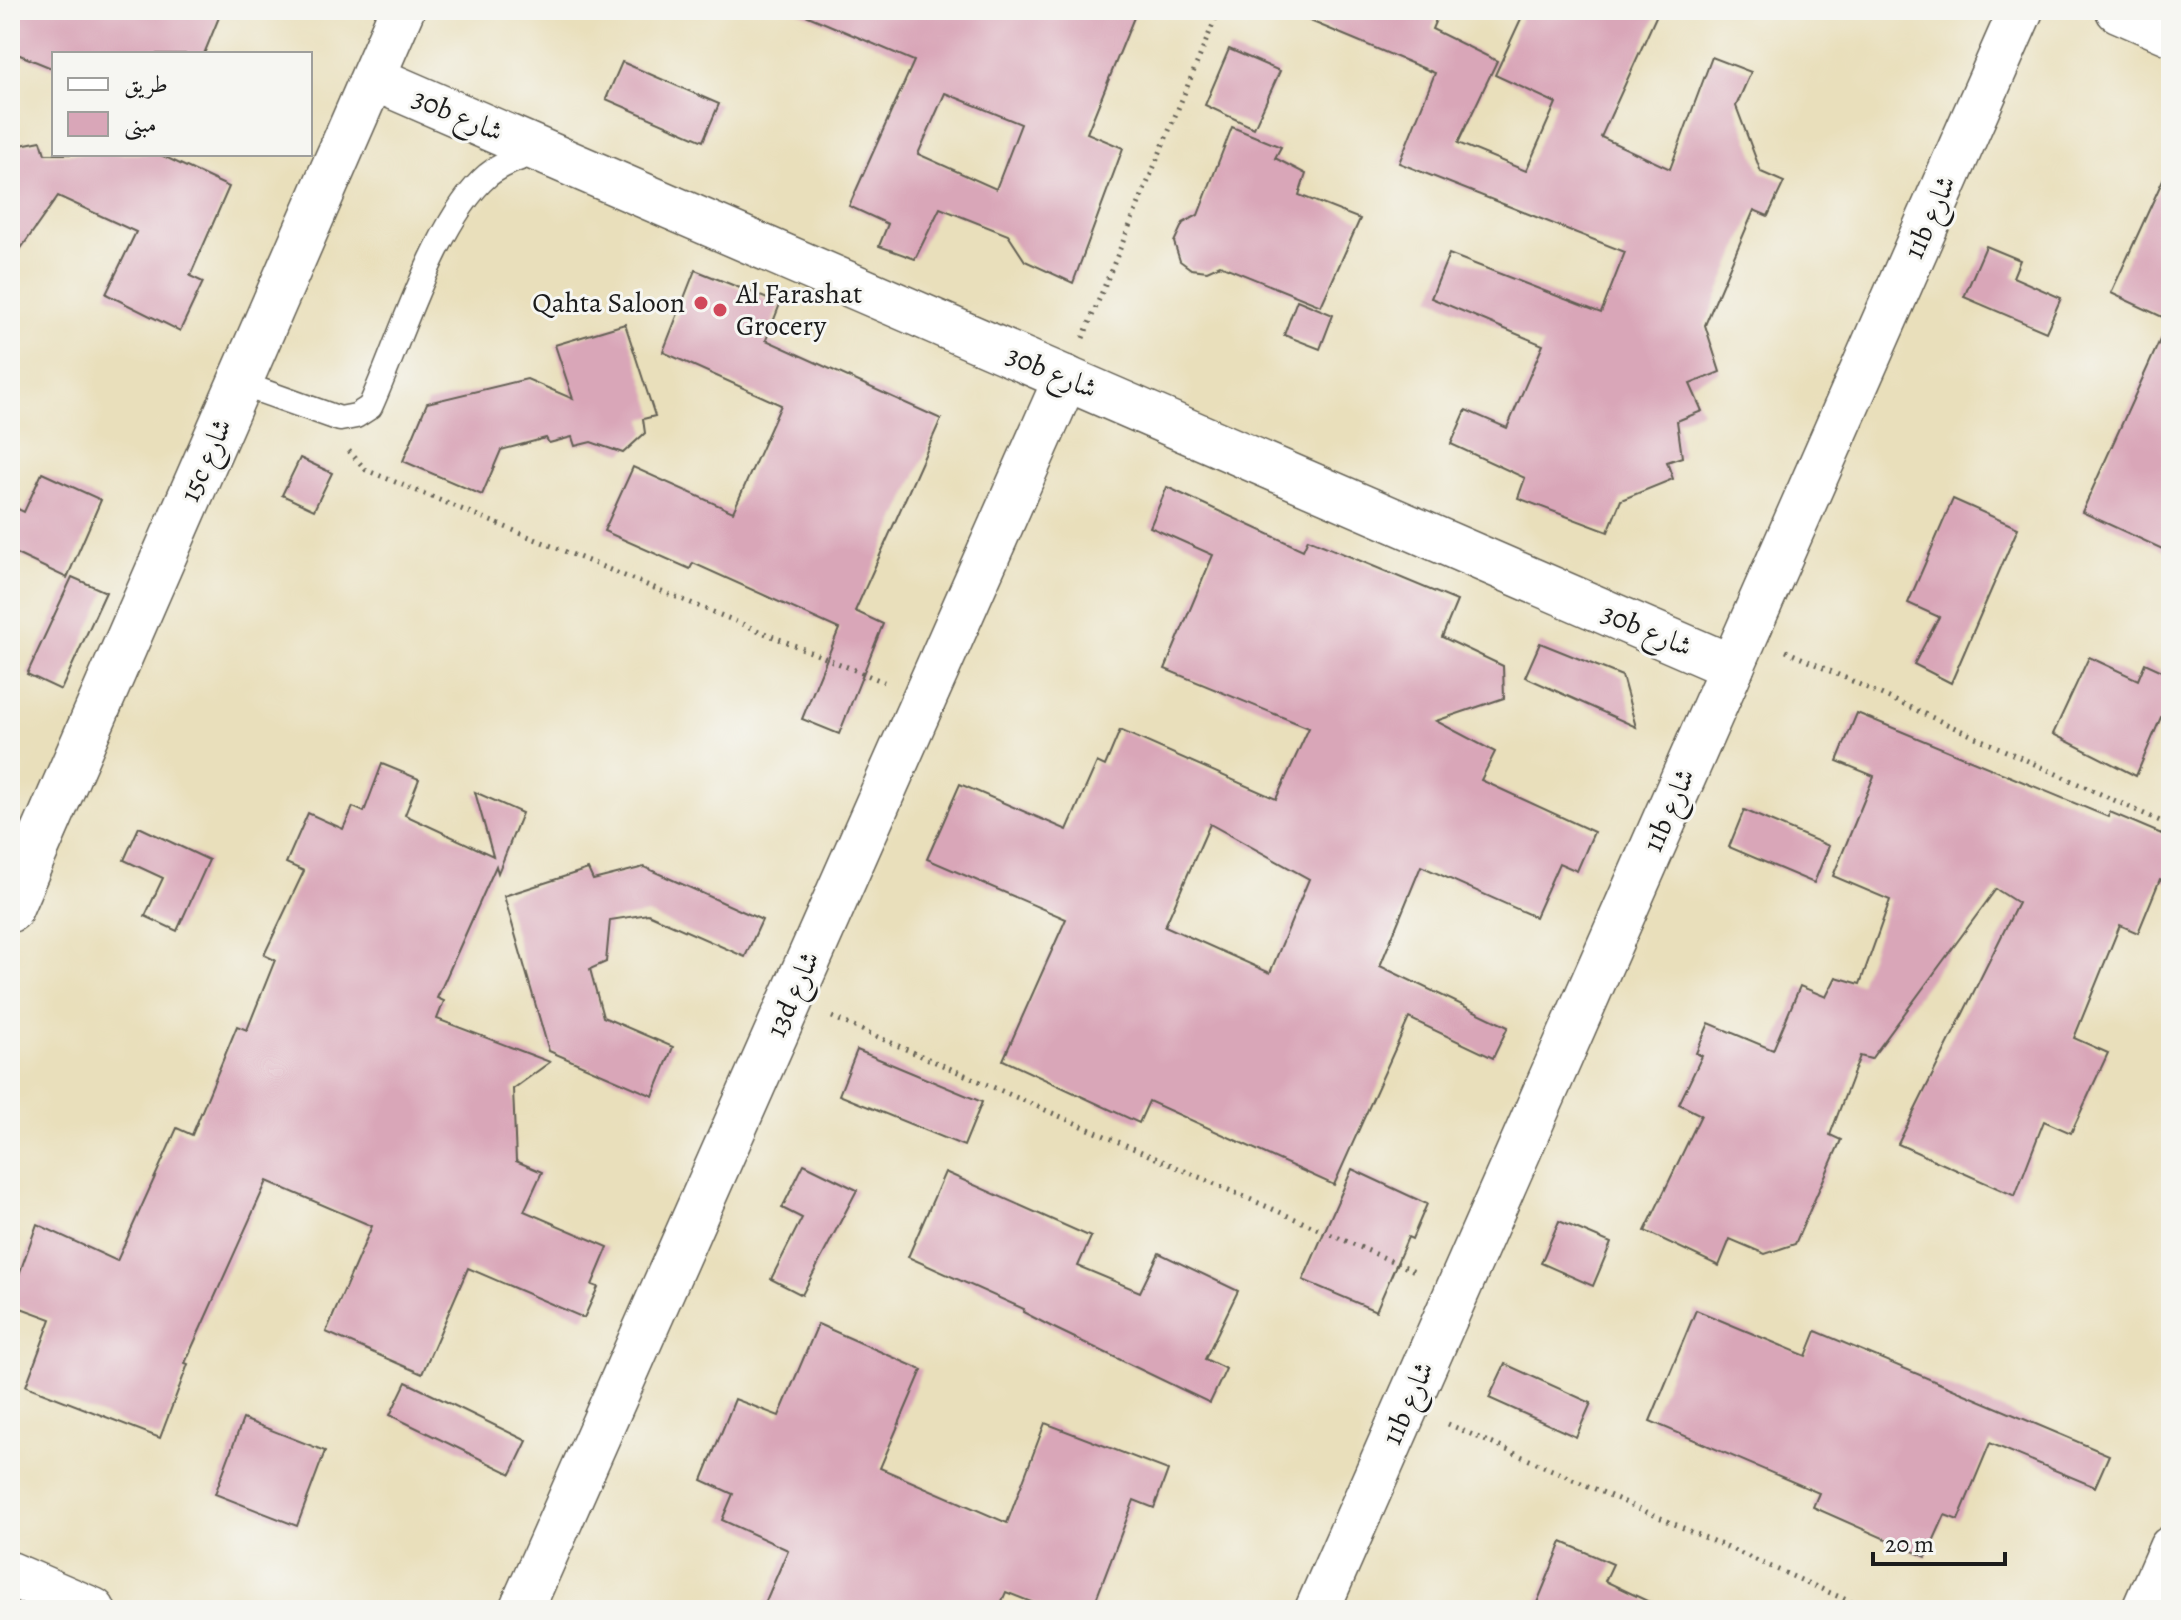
<svg xmlns="http://www.w3.org/2000/svg" width="2181" height="1620" viewBox="0 0 2181 1620" font-family="Alegreya,Amiri,serif">
  <style>
    .building { fill: #d9a6b8; fill-rule: evenodd }
    .lines { fill: none; stroke-linecap: round; stroke-linejoin: round }
    .lane-casing { stroke: #646054; stroke-width: 27 }
    .street-casing { stroke: #646054; stroke-width: 47 }
    .path { stroke: #646054; stroke-width: 5; stroke-dasharray: 2 6; stroke-linecap: butt }
    .lane { stroke: #fff; stroke-width: 24 }
    .street { stroke: #fff; stroke-width: 44 }
    .poi-dot { fill: #d1495b; stroke: #f6f6f2; stroke-width: 3 }
    .labels { text-anchor: middle; dominant-baseline: central; stroke-width: 6; stroke-linejoin: round; paint-order: stroke }
    .street-label { font-size: 28px; fill: #1c1c1c; stroke: #f6f6f2 }
    .poi-label { font-size: 28px; fill: #1c1c1c; stroke: #f6f6f2; text-anchor: start }
  </style>
  <rect width="100%" height="100%" fill="#f6f6f2"/>
  <filter id="ink" filterUnits="userSpaceOnUse"><feTurbulence type="fractalNoise" baseFrequency=".0125" numOctaves="2"/><feDisplacementMap in="SourceGraphic" scale="16" xChannelSelector="R" yChannelSelector="G"/><feConvolveMatrix kernelMatrix="1 2 1 2 8 2 1 2 1" color-interpolation-filters="sRGB"/></filter>
  <filter id="wash" filterUnits="userSpaceOnUse"><feTurbulence type="fractalNoise" baseFrequency=".006" numOctaves="4" result="noise"/><feDisplacementMap in="SourceGraphic" scale="32" xChannelSelector="R" yChannelSelector="G"/><feGaussianBlur stdDeviation="1.8" result="paint"/><feColorMatrix in="noise" values="0 0 0 0 0 0 0 0 0 0 0 0 0 0 0 0 0 1.4 0 .05"/><feComposite in="paint" operator="in"/></filter>
  <g filter="url(#wash)">
    <rect width="100%" height="100%" fill="#e9dfbb"/>
    <g id="blocks">
      <!-- building -->
      <g class="building">
        <path d="M10,10h212l-18,44h-150v15l-44,-18z"/>
        <path d="M794,10h343l-50,123 36,15 -50,135 -48,-22 -17,-26 -68,-27 -25,51 -36,-13 9,-22 -39,-18 65,-145zM945,93l76,31 -25,65 -78,-35z"/>
        <path d="M1284,10h156l-8,19 65,32 -39,82 68,28 30,-68 -61,-28 30,-65h134l-58,127 69,32 42,-112 39,15 -15,34 25,66 23,10 -16,34 -14,-6 -49,115 15,47 -30,12 12,27 -25,10 5,36 -15,5 6,17 -52,21 -13,32 -90,-34 7,-20 -74,-34 15,-34 41,18 36,-83 -112,-47 18,-44 152,59 24,-61 -226,-89 36,-90z"/>
        <path d="M1229,49l51,22 -26,57 -49,-23z"/>
        <path d="M622,62l97,42 -16,37 -97,-42z"/>
        <path d="M1232,127l49,20 -6,11 31,16 -7,21 61,24 -39,87 -101,-41 -13,6 -16,-2 -11,-8 -6,-19 9,-19 15,-8z"/>
        <path d="M41,141l4,13h114l70,33 -39,89 13,6 -23,49 -74,-37 30,-62 -78,-36 -48,68v-117z"/>
        <path d="M2171,162v391l-89,-41 87,-192 -58,-27z"/>
        <path d="M1986,246l34,14 -7,17 48,21 -15,34 -82,-35z"/>
        <path d="M695,270l85,34 -14,36 175,79 -86,192 28,13 -44,110 -37,-15 37,-90 -146,-66 -3,6 -86,-38 29,-64 100,45 48,-107 -118,-53z"/>
        <path d="M1297,300l36,15 -13,34 -36,-14z"/>
        <path d="M625,324l30,92 -12,3 2,14 -22,20 -32,-11 -16,4 -3,-9 -23,6 -3,-5 -45,12 -19,45 -79,-34 24,-58 100,-24 46,20 -18,-54z"/>
        <path d="M300,458l32,15 -18,37 -32,-15z"/>
        <path d="M42,473l59,27 -34,78 -57,-27v-46l14,7z"/>
        <path d="M1167,487l136,63 5,-11 149,62 -15,36 61,29 1,32 -68,23 59,31 -14,28 113,52 -17,39 -18,-8 -24,54 -114,-51 -41,100 128,61 -15,31 -84,-40 -75,167 -185,-84 -10,22 -136,-63 63,-141 -139,-60 33,-75 107,46 30,-68 8,4 15,-36 156,69 33,-71 -144,-59 48,-114 -63,-28zM1210,824l99,55 -39,94 -105,-47z"/>
        <path d="M1953,499l65,29 -67,155 -37,-19 25,-47 -31,-14z"/>
        <path d="M72,577l34,15 -45,98 -34,-16z"/>
        <path d="M1540,643l82,33 14,51 -111,-50z"/>
        <path d="M2089,657l49,23 7,-17 26,12v46l-10,-4 -25,59 -83,-42z"/>
        <path d="M1857,713l251,104 2,-5 61,26v46l-11,-5 -22,54 -18,-8 -46,113 34,15 -37,80 -27,-12 -29,75 -117,-52 120,-241 -22,-14 -125,170 -11,-3 -30,79 11,5 -46,104 -30,10 -35,-15 -11,27 -74,-35 56,-116 -22,-11 23,-48 -6,-3 13,-30 64,27 27,-64 26,11 10,-20 24,7 30,-84 -57,-24 41,-100 -37,-15z"/>
        <path d="M382,764l37,15 -14,36 88,41 -18,-64 47,21 -24,60 -2,-7 -59,132 7,3 -7,18 113,43 -37,27 3,72 26,11 -18,39 84,36 -16,38 6,2 -14,31 -116,-50 -46,106 -96,-42 46,-106 -105,-45 -82,182 3,1 -28,74 -134,-52 25,-67 -41,-15v-4l27,-76 80,37 60,-133 15,7 45,-109 10,4 28,-70 -11,-5 40,-84 -18,-8 22,-50 35,16 10,-22 11,5z"/>
        <path d="M1744,810l85,36 -15,37 -85,-36z"/>
        <path d="M139,827l70,33 -32,71 -32,-15 18,-38 -39,-18z"/>
        <path d="M644,867l118,53 -17,37 -97,-43 -38,6 -4,42 -16,7 13,48 70,30 -20,49 -104,-45 -45,-155 84,-27 5,11z"/>
        <path d="M857,1050l125,52 -18,44 -125,-51z"/>
        <path d="M804,1164l53,26 -55,105 -31,-16 31,-61 -20,-10z"/>
        <path d="M1352,1169l75,35 -15,35 -4,-2 -32,74 -73,-31z"/>
        <path d="M945,1172l146,65 -13,29 62,26 19,-39 79,38 -33,68 21,10 -16,34 -158,-76 -29,-15 1,-3 -116,-52z"/>
        <path d="M1559,1221l52,22 -18,43 -52,-23z"/>
        <path d="M1696,1310l110,46 10,-25 293,124 -14,32 -105,-44 -32,77 -13,-5 -19,42 -113,-50 6,-14 -169,-72z"/>
        <path d="M818,1324l104,46 -42,98 127,55 38,-100 123,47 -14,38 -20,-8 -42,110h-41l-45,-18 -8,18h-236l26,-60 -66,-30 11,-26 -31,-14 33,-81 44,17z"/>
        <path d="M1505,1364l86,39 -15,34 -87,-39z"/>
        <path d="M406,1382l121,59 -16,33 -121,-59z"/>
        <path d="M243,1419l82,32 -28,75 -82,-32z"/>
        <path d="M1562,1542l51,22 -8,17 61,29h-132z"/>
      </g>
    </g>
  </g>
  <g filter="url(#ink)">
    <use href="#blocks" fill-opacity="0" stroke="#646054" stroke-width="2"/>
    <g class="lines">
      <defs>
        <path id="lane" d="M239,383l101,36 16,-3 14,-9c29,-63 66,-188 118,-232 15,-12 33,-18 51,-23"/>
        <g id="street">
          <path d="M2118,10l53,23"/>
          <path d="M373,78l1359,589"/>
          <path d="M10,910l392,-900"/>
          <path d="M10,1574l83,36"/>
          <path d="M521,1610l545,-1232"/>
          <path d="M1317,1610l704,-1600"/>
          <path d="M2144,1610l27,-62"/>
        </g>
      </defs>
      <!-- lane casing -->
      <use href="#lane" class="lane-casing"/>
      <!-- street casing -->
      <use href="#street" class="street-casing"/>
      <!-- path -->
      <g class="path">
        <path d="M1083,338l136,-328"/>
        <path d="M349,451l17,19 518,212"/>
        <path d="M1786,651l385,175"/>
        <path d="M832,1017l585,255"/>
        <path d="M1448,1424l421,186"/>
      </g>
      <!-- lane -->
      <use href="#lane" class="lane"/>
      <!-- street -->
      <use href="#street" class="street"/>
    </g>
  </g>
  <!-- markers -->
  <g class="poi-dot">
    <circle cx="701" cy="303" r="8"/>
    <circle cx="720" cy="310" r="8"/>
  </g>
  <g class="labels">
    <!-- street labels -->
    <g class="street-label">
      <text transform="translate(458 115) rotate(23)">30b شارع</text>
      <text transform="translate(1930 217) rotate(-66)">11b شارع</text>
      <text transform="translate(1052 372) rotate(23)">30b شارع</text>
      <text transform="translate(206 460) rotate(-66)">15c شارع</text>
      <text transform="translate(1647 630) rotate(23)">30b شارع</text>
      <text transform="translate(1669 810) rotate(-66)">11b شارع</text>
      <text transform="translate(793 994) rotate(-66)">13d شارع</text>
      <text transform="translate(1408 1403) rotate(-66)">11b شارع</text>
    </g>
    <!-- poi labels -->
    <g class="poi-label">
      <text x="736" y="294">Al Farashat<tspan x="736" dy="32">Grocery</tspan></text>
      <text x="685" y="303" text-anchor="end">Qahta Saloon</text>
    </g>
  </g>
  <!-- margin -->
  <rect width="2181" height="1620" fill="none" stroke="#f6f6f2" stroke-width="40"/>
  <!-- legend -->
  <rect x="52" y="52" width="260" height="104" fill="#f6f6f2" stroke="#9f9f9c" stroke-width="2"/>
  <rect x="68" y="78" width="40" height="12" fill="#ffffff" stroke="#9f9f9c" stroke-width="2"/>
  <text x="124" y="92" font-size="24" fill="#1c1c1c">طريق</text>
  <rect x="68" y="112" width="40" height="24" fill="#d9a6b8" stroke="#9f9f9c" stroke-width="2"/>
  <text x="124" y="132" font-size="24" fill="#1c1c1c">مبنى</text>
  <!-- scale -->
  <path d="M1873 1552v12h132v-12" fill="none" stroke="#1c1c1c" stroke-width="4"/>
  <text x="1885" y="1552" font-size="24" fill="#1c1c1c" stroke="#f6f6f2" stroke-width="6" paint-order="stroke">20 m</text>
</svg>
